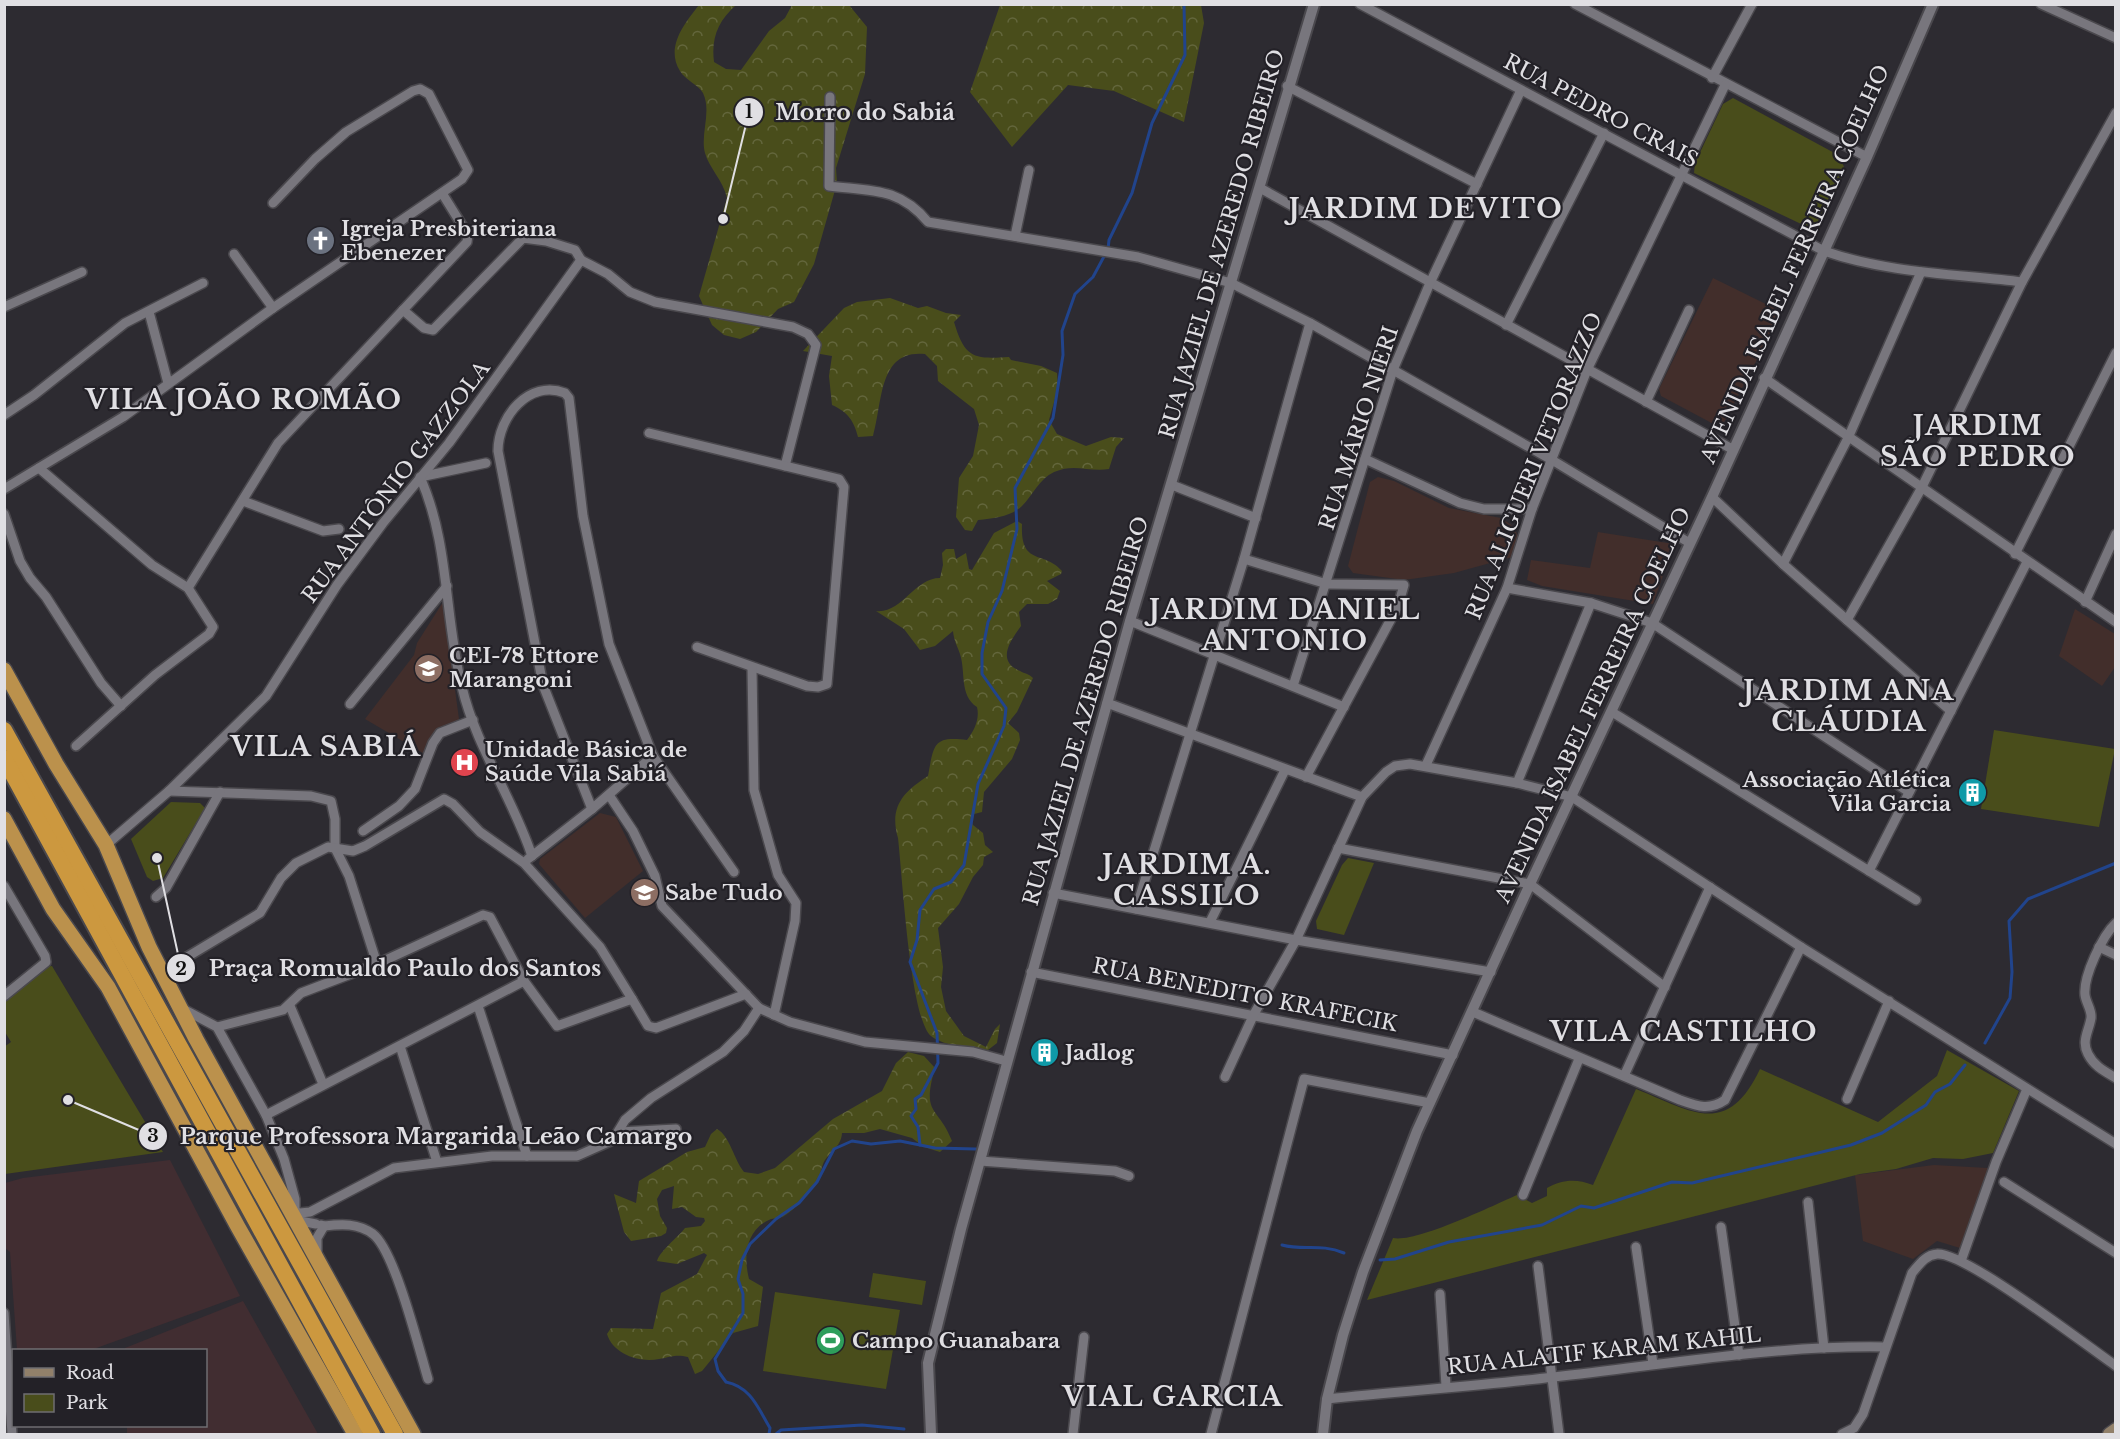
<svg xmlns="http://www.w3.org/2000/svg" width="2120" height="1439" viewBox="0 0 2120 1439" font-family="'Libre Baskerville',serif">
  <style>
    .industrial { fill: #412d31 }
    .education { fill: #422e2b }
    .green { fill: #494d1b }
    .forest { fill: url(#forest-crowns) }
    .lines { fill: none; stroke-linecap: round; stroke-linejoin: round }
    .stream { stroke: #21448c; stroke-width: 3 }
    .minor-casing { stroke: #4a484d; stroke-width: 12 }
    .tertiary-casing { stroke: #4a484d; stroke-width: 14 }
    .secondary-casing { stroke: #4a484d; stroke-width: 15 }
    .trunk-casing { stroke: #4a484d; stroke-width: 18 }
    .motorway-casing { stroke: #4a484d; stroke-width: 20 }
    .minor { stroke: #78767d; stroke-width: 9 }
    .tertiary { stroke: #78767d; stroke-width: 10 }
    .secondary { stroke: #91806a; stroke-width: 12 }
    .trunk { stroke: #bb914c; stroke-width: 15 }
    .motorway { stroke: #cc983f; stroke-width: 16 }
    .labels { text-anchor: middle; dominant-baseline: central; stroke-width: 4.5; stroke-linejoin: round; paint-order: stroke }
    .street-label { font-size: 21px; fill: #e0dfe3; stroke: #232127 }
    .poi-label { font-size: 21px; font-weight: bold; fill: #e0dfe3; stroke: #232127; text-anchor: start }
    .district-label { font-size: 27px; font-weight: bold; letter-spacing: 1.5px; fill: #e0dfe3; stroke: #232127 }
    .leader { fill: none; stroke: #e0dfe3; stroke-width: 2 }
    .callout-dot { fill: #e0dfe3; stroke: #232127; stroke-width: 2 }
    .mark-label { font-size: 18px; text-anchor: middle; font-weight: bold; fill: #111 }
    .callout-label { font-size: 22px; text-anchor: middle; font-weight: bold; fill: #e0dfe3; stroke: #232127; stroke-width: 4.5; stroke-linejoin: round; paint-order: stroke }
  </style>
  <defs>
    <pattern id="forest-crowns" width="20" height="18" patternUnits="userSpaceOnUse" patternTransform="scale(1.5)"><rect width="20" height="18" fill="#494d1b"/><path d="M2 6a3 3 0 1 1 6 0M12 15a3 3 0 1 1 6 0" fill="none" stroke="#63663c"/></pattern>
  </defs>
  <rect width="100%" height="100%" fill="#2d2b31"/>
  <!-- industrial -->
  <g class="industrial">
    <path d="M170,1160l70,136 -149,54h-74l-7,-98 -5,-4v-65l18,-5z"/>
    <path d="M243,1301l75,133h-191v-8h79v-76h-81v-2z"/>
  </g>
  <!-- education -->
  <g class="education">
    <path d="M1713,278l69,34 -61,116 -60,-32 -2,-7z"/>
    <path d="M1378,477l16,4 55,27 52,10 12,8 5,10 -6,21 -58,16 -50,7 -51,-7 -5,-7 22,-84z"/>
    <path d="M1598,532l76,12 -21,60 -111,-18 -15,-6 4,-20 59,8z"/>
    <path d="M443,602l16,117 -3,4 -20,7 -8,26 -63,-37 49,-64 3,-12z"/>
    <path d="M2075,609l40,25v33l-13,19 -43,-30z"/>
    <path d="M600,813l16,4 27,54 -58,47 -46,-54 1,-5z"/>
    <path d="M1934,1165l54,3 -28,80 -23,-7 -24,18 -50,-18 -8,-66z"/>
  </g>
  <!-- green -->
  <g class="green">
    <path d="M1733,98l107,58 5,14 -27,62 -124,-59 1,-10 28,-59z"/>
    <path d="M1994,730l121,19 -16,78 -118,-18z"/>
    <path d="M171,802l29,1 5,5 -42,70 -10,3 -6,-4 -16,-38z"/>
    <path d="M1348,858l26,5 -30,72 -27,-6 -1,-8 26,-56z"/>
    <path d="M52,966l111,186 -158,22 -1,-127 7,-5 -6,-10v-33l39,-32z"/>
    <path d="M1947,1050l72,41 -26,62 -30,6 -30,-1 -37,11 -36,5 -493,126 26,-62c23,5 99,-32 124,-43l15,8 15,-7v-8c16,-9 30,-9 46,-3l43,-96c55,22 91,50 124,-20l118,53 59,-46z"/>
    <path d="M873,1273l53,8 -4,24 -53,-8z"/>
    <path d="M775,1292l125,18 -14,79 -123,-18z"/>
  </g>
  <!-- forest -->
  <g class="forest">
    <path d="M699,5h37c-18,16 -25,33 -22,57l12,7 15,1 28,-39 16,-13 7,-13h57l18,22 -2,47 -29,94 1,15 -23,81 -20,38 -16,7 -22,23 -16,7 -16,-4 -12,-10 -13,-29 28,-98c-4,-18 -18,-30 -22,-45 -5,-19 7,-41 -2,-60 -4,-8 -18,-13 -23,-22 -15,-24 5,-48 19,-66z"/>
    <path d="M1000,5h201l3,18 -20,99 -70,-31 -46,-6 -56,62 -42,-55z"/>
    <path d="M890,298l28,10 9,-2 19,7 15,2 -7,7c11,37 20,37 55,35l2,3 30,6 16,7 1,15 -9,32 8,14 29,12 25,-9 13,1 -8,9 -7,22c-21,3 -35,-6 -55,3 -15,7 -21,23 -32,34 -12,11 -28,12 -44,14l-6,11 -7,-1 -9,-13 3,-39 14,-22 6,-31 -5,-16 -36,-28 -1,-15 -12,-12c-47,-5 -42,48 -52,82l-15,1c-4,-16 -10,-25 -26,-32l-3,-29 3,-20 -29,-5 41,-43 13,-6z"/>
    <path d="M1017,521l5,3c-2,43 23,26 40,47l-1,3 -14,7 13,10 -3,8 -9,5h-21l-8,8 2,14c-11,15 -25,35 -1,45 5,3 8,2 13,7l-16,34 -9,11 11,10 1,7 -8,19 -28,33 -2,20 -8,2 -3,6 2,5 10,8 2,12 8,7 -9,5 -1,8 -10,12 -14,27 -21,24 5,39 -2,20 5,24 18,25 22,11 9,-18 5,-5 -3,19 -9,7c-17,-3 -43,-3 -57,-14 -21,-17 -29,-165 -33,-198 -9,-31 5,-46 30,-62 6,-32 5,-40 39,-36 7,-9 13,-21 10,-33 -18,-12 -11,-35 -17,-53 -3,-9 -6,-13 -7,-23l-18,15 -15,4 -16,-21 -28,-18c26,3 38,-33 64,-33l3,-13 -1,-12 4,-4h8l2,10 10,-6 3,16 3,1 22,-37z"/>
    <path d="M908,1052l16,4 11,12c-14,48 3,37 17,73l-12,11 -16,-5 -12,-9 -32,-9 -16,4h-22c-1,15 -14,19 -19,31 -2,4 -2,9 -4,13 -6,12 -23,32 -35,39 -3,2 -9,2 -13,3 -25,10 -28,37 -22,60l14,8 -5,39 -25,7 -31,38 -7,3 -7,-17c-12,-3 -17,0 -29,2 -20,4 -46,-5 -52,-25l4,-6 42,1 8,-36 36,-19 10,-19 -3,-2 -27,11 -20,-3c3,-10 20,-23 28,-33l16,-2 4,-5 -1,-3 -8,-1 -14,-10 -10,2 2,-23 -12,4 -5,9 3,17 7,12 -1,5 -5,3 -30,5 -7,-9 -10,-38 22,9 3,-22 48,-29 18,-5 6,-13 6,-5c13,7 17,31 27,43l14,2 17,-6 58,-49 49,-28 14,-28z"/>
  </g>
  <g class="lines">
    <!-- stream -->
    <g class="stream">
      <path d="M1985,1043l25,-45 2,-26 -3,-51 19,-22 88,-36"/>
      <path d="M920,1145l-2,-18 -7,-11 5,-7 -1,-10 6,-4 17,-32 -1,-30 -27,-71 7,-22 3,-30 14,-21 17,-7 13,-17 14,-81 26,-58 2,-18 -24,-34v-21l6,-31 14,-31 15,-62 -2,-41 38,-70 10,-63 -1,-24 13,-37 18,-17 15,-28 1,-9 23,-47 20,-70 33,-68 -1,-51"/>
      <path d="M1282,1245c22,6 38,-2 62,8"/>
      <path d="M1380,1260l15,-1 54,-17 93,-17 39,-19 13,2 78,-26 20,1 159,-38 31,-12 44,-28 9,-13 15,-8 15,-19"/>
      <path d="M769,1434l1,-6c-12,-20 -19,-41 -44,-46l-8,-11 -3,-12 28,-46v-19l-5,-15 4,-19 8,-16 26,-25 23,-16 18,-21 17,-33 18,-8 19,3 29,-3 35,7 41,1"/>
      <path d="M776,1434l5,-4 81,-5 42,4"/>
    </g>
    <defs>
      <g id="minor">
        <path d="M1360,4l464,247c63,22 132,23 198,31"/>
        <path d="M1575,4l292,153"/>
        <path d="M2041,4l75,34"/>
        <path d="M1712,78l40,-74"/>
        <path d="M1287,86l190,98"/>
        <path d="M830,97l-1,89c42,5 70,1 99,36l210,35 93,26 79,40 242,137 136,82"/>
        <path d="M1260,188l472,261"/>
        <path d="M1015,236l14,-66"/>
        <path d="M234,254l39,54"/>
        <path d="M581,260l27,14 22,18 25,10 138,25 15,7 8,11 -31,121"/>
        <path d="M4,307l78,-35"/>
        <path d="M403,310l21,18 9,2 90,-92 23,3 29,9 6,10"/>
        <path d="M149,312l19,71"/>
        <path d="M1506,325l98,-192"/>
        <path d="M1764,378l352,244"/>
        <path d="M1646,402l43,-92"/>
        <path d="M4,415l30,-20 91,-72 78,-40"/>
        <path d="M649,433l190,46 5,8 -17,197 -9,3 -11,-1 -110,-39"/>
        <path d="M1365,459l95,44 24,6h48"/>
        <path d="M486,463l-66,14c30,67 24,141 42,210 14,60 51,111 70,169"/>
        <path d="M39,468l113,97 36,23 25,39 -4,7 -54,41 -79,71"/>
        <path d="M1172,485l84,33"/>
        <path d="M4,489l119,-72 150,-109 189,-129 6,-9 -39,-76 -9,-5 -7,2 -67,41 -31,27 -42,44"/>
        <path d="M1712,497l71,67 168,147"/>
        <path d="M243,501l80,30 16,-2"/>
        <path d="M4,514l16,47 10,17 16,19 55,86 20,23"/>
        <path d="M2015,554l101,-201"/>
        <path d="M1244,559l83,25 77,1 -6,21 -92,171"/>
        <path d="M1783,564l65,-126 73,-166"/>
        <path d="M188,588l90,-145 189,-201 1,-7 -26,-42"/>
        <path d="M1507,588l84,15 61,20 257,169"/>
        <path d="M2085,602l31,-68"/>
        <path d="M1847,620l74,-131 101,-207 94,-169"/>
        <path d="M1130,621l214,86"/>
        <path d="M752,668l2,122 24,85 18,28 -1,18 -21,94"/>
        <path d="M1293,686l100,-316 37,-87 91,-193"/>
        <path d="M1107,703l255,94"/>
        <path d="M350,704l97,-118"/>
        <path d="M1612,712l304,188"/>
        <path d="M1426,765l81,-177 25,-79 55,-139 138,-285"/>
        <path d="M1517,783l74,-180"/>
        <path d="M169,791l142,5 20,5 4,18v29l14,28 28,88"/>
        <path d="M609,795l24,36 22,45 7,30 97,102 31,14 75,20 108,10 33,9"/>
        <path d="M592,809l-49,-124 -45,-234c0,-34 31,-72 67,-58l4,5 14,118 26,128 44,112 81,116"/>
        <path d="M363,831l36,-25 16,-17 18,-46 7,-10 33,-13"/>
        <path d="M106,845l63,-54 97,-95 71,-111 46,-62 66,-80 132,-183"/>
        <path d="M1338,848l192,36 135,103"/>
        <path d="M528,859l64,-50 61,-53"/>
        <path d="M1869,871l158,-309"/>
        <path d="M4,886l41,70 1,6 -42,34"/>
        <path d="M1053,893l243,47 195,32"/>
        <path d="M156,897l10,-9 54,-96"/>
        <path d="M1136,909l108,-350 66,-236"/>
        <path d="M1210,922l75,-152"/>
        <path d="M2116,923c-14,13 -33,54 -31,72 1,8 7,15 6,23 -2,13 -10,23 -3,36 6,12 16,17 28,24"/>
        <path d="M2099,947l17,8"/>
        <path d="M187,957l73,-44 21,-35 15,-15 32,-16 25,4 12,-5 79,-47 9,5 27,28 44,31 76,84 32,52"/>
        <path d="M1031,972l422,83"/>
        <path d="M290,1006l33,78"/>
        <path d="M478,1006l49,150"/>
        <path d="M183,1009l34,18 49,88 18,44 11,40v21l21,4"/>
        <path d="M1473,1012l207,88c17,6 29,11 45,0l76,-153"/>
        <path d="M217,1027l66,-17 18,-17 76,-29 106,-49 7,2 34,64 33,45 75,-27 16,27 8,2 90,-34"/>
        <path d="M400,1046l37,116"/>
        <path d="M1624,1076l86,-189"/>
        <path d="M1225,1077l29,-63 42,-74 66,-143 24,-25 9,-6 15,-2 107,19 55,14 229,150 315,197"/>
        <path d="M1847,1099l42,-98"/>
        <path d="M266,1115l258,-134"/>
        <path d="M619,1132l57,-3"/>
        <path d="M980,1161l135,10 14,5"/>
        <path d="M2004,1182l112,71"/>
        <path d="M1523,1195l56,-136"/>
        <path d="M1808,1202l16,146"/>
        <path d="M290,1210l10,3 10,-1 84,-44 98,-12h85l36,-16 12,-20 26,-22 72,-46 21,-21 15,-23"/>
        <path d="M324,1226c18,-2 34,-3 49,8 22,17 46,115 55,145"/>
        <path d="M1721,1227l18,128"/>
        <path d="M1636,1247l17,117"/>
        <path d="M317,1254v-16l7,-12 -3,-1"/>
        <path d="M1961,1261l35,-99 31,-73"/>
        <path d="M1538,1266l21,168"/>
        <path d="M1440,1294l6,92"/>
        <path d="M4,1313l8,121"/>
        <path d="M1327,1399c75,-8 152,-13 227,-22 110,-12 220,-32 331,-30"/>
        <path d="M1073,1434l11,-97"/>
        <path d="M1211,1434l93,-355 126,24"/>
        <path d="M1842,1434l12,-6 9,-14 49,-141c7,-8 13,-18 25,-19 27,-3 150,92 179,112"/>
      </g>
      <g id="tertiary">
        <path d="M931,1434l-3,-71 33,-134 169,-608 184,-617"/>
        <path d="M1323,1434l4,-35 16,-64 20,-63 54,-141 113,-247 182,-387 155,-340 66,-153"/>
      </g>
      <path id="secondary" d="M2109,1434l7,-5"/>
      <g id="trunk">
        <path d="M4,670l52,94 50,81 43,102 47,92 217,395"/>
        <path d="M4,819l49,90 55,78 130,240 117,207"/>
      </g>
      <g id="motorway">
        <path d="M4,730l391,704"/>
        <path d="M4,758l368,676"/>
      </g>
    </defs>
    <!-- minor casing -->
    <use href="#minor" class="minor-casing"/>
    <!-- tertiary casing -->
    <use href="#tertiary" class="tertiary-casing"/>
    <!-- secondary casing -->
    <use href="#secondary" class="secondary-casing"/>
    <!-- trunk casing -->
    <use href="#trunk" class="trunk-casing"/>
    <!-- motorway casing -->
    <use href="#motorway" class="motorway-casing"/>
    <!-- minor -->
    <use href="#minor" class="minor"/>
    <!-- tertiary -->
    <use href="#tertiary" class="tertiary"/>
    <!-- secondary -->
    <use href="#secondary" class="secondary"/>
    <!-- trunk -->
    <use href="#trunk" class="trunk"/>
    <!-- motorway -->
    <use href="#motorway" class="motorway"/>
  </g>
  <!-- icons -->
  <defs>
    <symbol id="church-disc" viewBox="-11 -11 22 22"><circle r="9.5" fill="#6b7280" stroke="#232127"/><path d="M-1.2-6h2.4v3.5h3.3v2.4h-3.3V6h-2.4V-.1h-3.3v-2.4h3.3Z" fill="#fff"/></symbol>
    <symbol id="school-disc" viewBox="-11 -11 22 22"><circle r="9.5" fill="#8d6e63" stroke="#232127"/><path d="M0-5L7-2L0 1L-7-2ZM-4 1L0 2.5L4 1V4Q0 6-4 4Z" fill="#fff"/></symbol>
    <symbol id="hospital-disc" viewBox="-11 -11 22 22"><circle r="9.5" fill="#e0444e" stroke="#232127"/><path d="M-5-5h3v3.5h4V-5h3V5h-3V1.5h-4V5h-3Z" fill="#fff"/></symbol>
    <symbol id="building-disc" viewBox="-11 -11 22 22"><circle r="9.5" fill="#0f9aa8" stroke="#232127"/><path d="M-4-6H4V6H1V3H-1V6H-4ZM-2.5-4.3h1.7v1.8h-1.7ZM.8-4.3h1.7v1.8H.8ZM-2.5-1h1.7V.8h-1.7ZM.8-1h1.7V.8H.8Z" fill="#fff"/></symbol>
    <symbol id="stadium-disc" viewBox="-11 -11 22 22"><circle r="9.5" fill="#2e9e5b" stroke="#232127"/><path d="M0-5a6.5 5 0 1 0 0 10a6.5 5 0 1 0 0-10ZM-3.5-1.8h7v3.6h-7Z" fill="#fff"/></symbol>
  </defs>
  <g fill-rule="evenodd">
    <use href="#church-disc" x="304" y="224" width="33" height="33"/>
    <use href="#school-disc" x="412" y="652" width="33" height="33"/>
    <use href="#hospital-disc" x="448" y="746" width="33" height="33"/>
    <use href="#building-disc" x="1956" y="776" width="33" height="33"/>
    <use href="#school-disc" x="628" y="876" width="33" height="33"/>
    <use href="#building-disc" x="1028" y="1036" width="33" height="33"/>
    <use href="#stadium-disc" x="814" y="1324" width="33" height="33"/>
  </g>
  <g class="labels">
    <!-- street labels -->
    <g class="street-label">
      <text transform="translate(1601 111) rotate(28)">RUA PEDRO CRAIS</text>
      <text transform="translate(1222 244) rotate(-74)">RUA JAZIEL DE AZEREDO RIBEIRO</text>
      <text transform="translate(1795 264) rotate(-66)">AVENIDA ISABEL FERREIRA COELHO</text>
      <text transform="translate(1359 428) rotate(-72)">RUA MÁRIO NIERI</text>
      <text transform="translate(1534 466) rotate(-68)">RUA ALIGUERI VETORAZZO</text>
      <text transform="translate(396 482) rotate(-53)">RUA ANTÔNIO GAZZOLA</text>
      <text transform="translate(1593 705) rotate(-65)">AVENIDA ISABEL FERREIRA COELHO</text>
      <text transform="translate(1086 711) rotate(-74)">RUA JAZIEL DE AZEREDO RIBEIRO</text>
      <text transform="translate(1245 995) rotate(11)">RUA BENEDITO KRAFECIK</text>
      <text transform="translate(1604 1351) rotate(-6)">RUA ALATIF KARAM KAHIL</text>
    </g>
    <!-- poi labels -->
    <g class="poi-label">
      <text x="341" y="229">Igreja Presbiteriana<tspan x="341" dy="24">Ebenezer</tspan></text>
      <text x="449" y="656">CEI-78 Ettore<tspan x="449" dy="24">Marangoni</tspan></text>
      <text x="485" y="750">Unidade Básica de<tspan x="485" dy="24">Saúde Vila Sabiá</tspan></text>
      <text x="1951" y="780" text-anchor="end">Associação Atlética<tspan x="1951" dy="24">Vila Garcia</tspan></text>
      <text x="665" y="893">Sabe Tudo</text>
      <text x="1065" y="1053">Jadlog</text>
      <text x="852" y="1341">Campo Guanabara</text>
    </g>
    <!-- district labels -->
    <g class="district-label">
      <text x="1426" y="208">JARDIM DEVITO</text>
      <text x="244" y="399">VILA JOÃO ROMÃO</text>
      <text x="1978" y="425">JARDIM<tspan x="1978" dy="31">SÃO PEDRO</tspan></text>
      <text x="1285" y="609">JARDIM DANIEL<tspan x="1285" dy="31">ANTONIO</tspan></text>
      <text x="1849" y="690">JARDIM ANA<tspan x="1849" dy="31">CLÁUDIA</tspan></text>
      <text x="326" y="746">VILA SABIÁ</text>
      <text x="1187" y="864">JARDIM A.<tspan x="1187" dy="31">CASSILO</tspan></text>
      <text x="1684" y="1031">VILA CASTILHO</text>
      <text x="1173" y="1396">VIAL GARCIA</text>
    </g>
  </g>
  <!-- callouts -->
  <path class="leader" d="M723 219L749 112M157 858L181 968M68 1100L153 1136"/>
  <g class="callout-dot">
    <circle cx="723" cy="219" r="6"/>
    <circle cx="157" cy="858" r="6"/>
    <circle cx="68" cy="1100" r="6"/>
    <circle cx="749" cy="112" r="15"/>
    <circle cx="181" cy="968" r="15"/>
    <circle cx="153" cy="1136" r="15"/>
  </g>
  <g class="mark-label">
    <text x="749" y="118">1</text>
    <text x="181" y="975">2</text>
    <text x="153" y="1142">3</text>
  </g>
  <g class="callout-label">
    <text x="865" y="120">Morro do Sabiá</text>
    <text x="405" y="976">Praça Romualdo Paulo dos Santos</text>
    <text x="436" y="1144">Parque Professora Margarida Leão Camargo</text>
  </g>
  <!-- border -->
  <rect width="2120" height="1439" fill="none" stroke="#e0dfe3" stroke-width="12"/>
  <!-- legend -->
  <rect x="12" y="1349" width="195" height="78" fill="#232127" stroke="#6f6d72" stroke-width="1.5"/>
  <rect x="24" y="1368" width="30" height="9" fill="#91806a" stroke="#6f6d72" stroke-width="1.5"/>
  <text x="66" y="1379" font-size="18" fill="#e0dfe3">Road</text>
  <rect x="24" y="1394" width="30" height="18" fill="#494d1b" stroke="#6f6d72" stroke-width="1.5"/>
  <text x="66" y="1409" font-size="18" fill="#e0dfe3">Park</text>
</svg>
